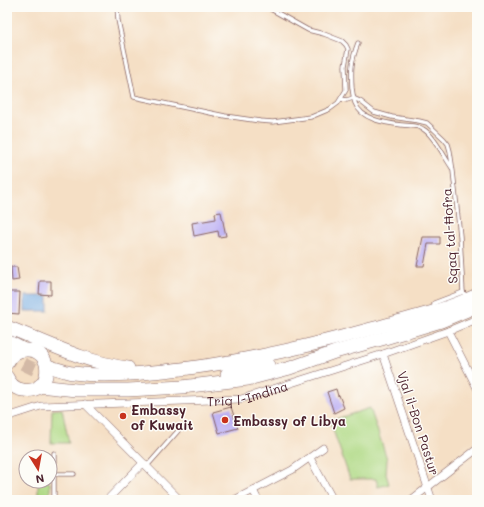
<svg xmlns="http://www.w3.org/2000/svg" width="484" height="507" viewBox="0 0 484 507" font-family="Mali,sans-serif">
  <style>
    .green { fill: #afd984; stroke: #7c7c58 }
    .water { fill: #74aae2; stroke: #5f6486 }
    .building { fill: #b8aaf3 }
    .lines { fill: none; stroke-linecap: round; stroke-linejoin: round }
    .highway-tunnel { stroke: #d3b9a6; stroke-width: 13; stroke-dasharray: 13 6; stroke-linecap: butt }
    .lane-casing { stroke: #866261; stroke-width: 5 }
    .street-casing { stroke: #866261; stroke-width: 8 }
    .highway-casing { stroke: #866261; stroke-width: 14 }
    .lane { stroke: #fff; stroke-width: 3.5 }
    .street { stroke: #fff; stroke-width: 7 }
    .highway { stroke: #fff; stroke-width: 13 }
    .poi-dot { fill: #c8321e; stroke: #fdfcf7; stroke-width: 1.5 }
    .labels { text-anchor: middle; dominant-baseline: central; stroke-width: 3; stroke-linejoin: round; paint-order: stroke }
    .street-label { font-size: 13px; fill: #4a1f2b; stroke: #fdfcf7 }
    .poi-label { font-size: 13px; font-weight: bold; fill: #4a1f2b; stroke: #fdfcf7; text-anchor: start }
  </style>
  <rect width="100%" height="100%" fill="#fdfcf7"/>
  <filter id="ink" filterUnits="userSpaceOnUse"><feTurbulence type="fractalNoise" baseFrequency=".025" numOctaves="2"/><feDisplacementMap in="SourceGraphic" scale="8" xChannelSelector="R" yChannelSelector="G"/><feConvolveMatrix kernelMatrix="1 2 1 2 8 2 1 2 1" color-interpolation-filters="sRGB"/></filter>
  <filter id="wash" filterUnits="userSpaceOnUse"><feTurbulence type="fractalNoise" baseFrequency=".012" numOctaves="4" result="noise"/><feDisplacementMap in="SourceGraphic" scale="16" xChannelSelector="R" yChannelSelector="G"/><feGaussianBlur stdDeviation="0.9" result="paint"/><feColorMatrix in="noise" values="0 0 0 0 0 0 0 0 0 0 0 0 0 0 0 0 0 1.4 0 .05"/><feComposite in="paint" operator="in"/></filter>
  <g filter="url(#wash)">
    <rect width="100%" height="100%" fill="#f5dfc5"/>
    <!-- green -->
    <g class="green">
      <path d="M370,408l17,51 -1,15 3,10 -11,3 -2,-8h-26l-20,-58z"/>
      <path d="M62,409l7,34h-18l1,-33z"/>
      <path d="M38,481h10l2,3v16h-12z"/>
    </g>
    <!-- water -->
    <rect class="water" x="25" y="296" width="23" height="15"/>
    <g id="blocks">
      <!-- building -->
      <g class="building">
        <path d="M221,212l5,24 -7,1 -1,-6 -24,5 -2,-13 24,-4 -1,-6z"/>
        <path d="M423,237h17v7h-12l-4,22h-7z"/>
        <path d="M11,267h6l2,13 -7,1z"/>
        <path d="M40,281h11v14l-12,-1z"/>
        <path d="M8,292h12l-1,22 -12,-1z"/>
        <path d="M336,389l2,7 1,-1 5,13 -10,5 -7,-21z"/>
        <path d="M231,407l7,21 -19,5 -6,-21z"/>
      </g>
    </g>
  </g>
  <g filter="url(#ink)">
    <use href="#blocks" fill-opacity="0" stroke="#866261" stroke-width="1"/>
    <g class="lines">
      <!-- highway-tunnel -->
      <path class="highway-tunnel" d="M7,353c15,12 30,18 48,24"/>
      <defs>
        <g id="lane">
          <path d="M117,7l1,13 16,77 91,19 35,5 13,1 38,-5 19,-8 8,-6 8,-13 -1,-24 3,-17 -2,-4 -4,-4 -18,-7 -16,-4 -41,-23"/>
          <path d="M358,43c-7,18 -7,26 -6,45 1,5 1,10 3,15 6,17 31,20 47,22 7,1 15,0 21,4 10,5 22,29 29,39"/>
          <path d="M341,99l6,1 6,-2 7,3 14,11 18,5 27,4 8,2 17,16 4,5 2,7 3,20 7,65 3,56 4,5"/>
          <path d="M434,309v-6l29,-11"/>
          <path d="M147,466l31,-35"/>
          <path d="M54,474h20"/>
          <path d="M54,500v-47"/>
        </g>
        <g id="street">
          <path d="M448,331l29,57"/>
          <path d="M383,354l49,146"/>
          <path d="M85,404l95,96"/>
          <path id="s1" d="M7,417l34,-11 200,-7 142,-45 65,-23 29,-12"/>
          <path d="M310,458l23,42"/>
          <path d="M253,490l5,10"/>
          <path d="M107,500l36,-37"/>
          <path d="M234,500l58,-30 31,-22"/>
          <path d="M411,500l66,-51"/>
        </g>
        <g id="highway">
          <path d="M7,327c39,15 79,36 121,41"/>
          <path d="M7,341l17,9"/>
          <path d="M7,363c4,-8 10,-13 19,-13 30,-1 26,46 -3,40 -8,-1 -13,-6 -16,-13"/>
          <path d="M47,366c9,2 17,6 26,7 30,4 61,1 91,-2 70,-7 139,-23 207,-42 36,-10 73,-18 106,-34"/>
          <path d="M227,374l41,-9"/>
          <path d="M39,386l37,4h52l54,-3 66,-8 42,-11 45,-16 50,-14 56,-17 36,-15"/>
        </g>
      </defs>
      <!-- lane casing -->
      <use href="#lane" class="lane-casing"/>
      <!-- street casing -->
      <use href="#street" class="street-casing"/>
      <!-- highway casing -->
      <use href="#highway" class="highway-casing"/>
      <!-- lane -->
      <use href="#lane" class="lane"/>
      <!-- street -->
      <use href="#street" class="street"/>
      <!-- highway -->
      <use href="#highway" class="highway"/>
    </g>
  </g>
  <!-- markers -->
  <g class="poi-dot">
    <circle cx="123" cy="416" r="4"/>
    <circle cx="225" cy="420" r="4"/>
  </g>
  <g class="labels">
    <!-- street labels -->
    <g class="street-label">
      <text transform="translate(449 236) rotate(-94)">Sqaq tal-Ħofra</text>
      <text stroke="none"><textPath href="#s1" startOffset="243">Triq l-Imdina</textPath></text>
      <text transform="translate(419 423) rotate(72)">Vjal il-Bon Pastur</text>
    </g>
    <!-- poi labels -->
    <g class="poi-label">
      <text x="131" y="409">Embassy<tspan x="131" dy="15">of Kuwait</tspan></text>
      <text x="233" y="420">Embassy of Libya</text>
    </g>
  </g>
  <!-- margin -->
  <rect width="484" height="507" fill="none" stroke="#fdfcf7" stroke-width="24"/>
  <!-- north arrow -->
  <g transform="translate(38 469) rotate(169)"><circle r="19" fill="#fdfcf7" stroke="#b5a4a5"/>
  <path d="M0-3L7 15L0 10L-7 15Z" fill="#c8321e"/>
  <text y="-6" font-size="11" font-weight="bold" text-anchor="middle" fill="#4a1f2b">N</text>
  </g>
</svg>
